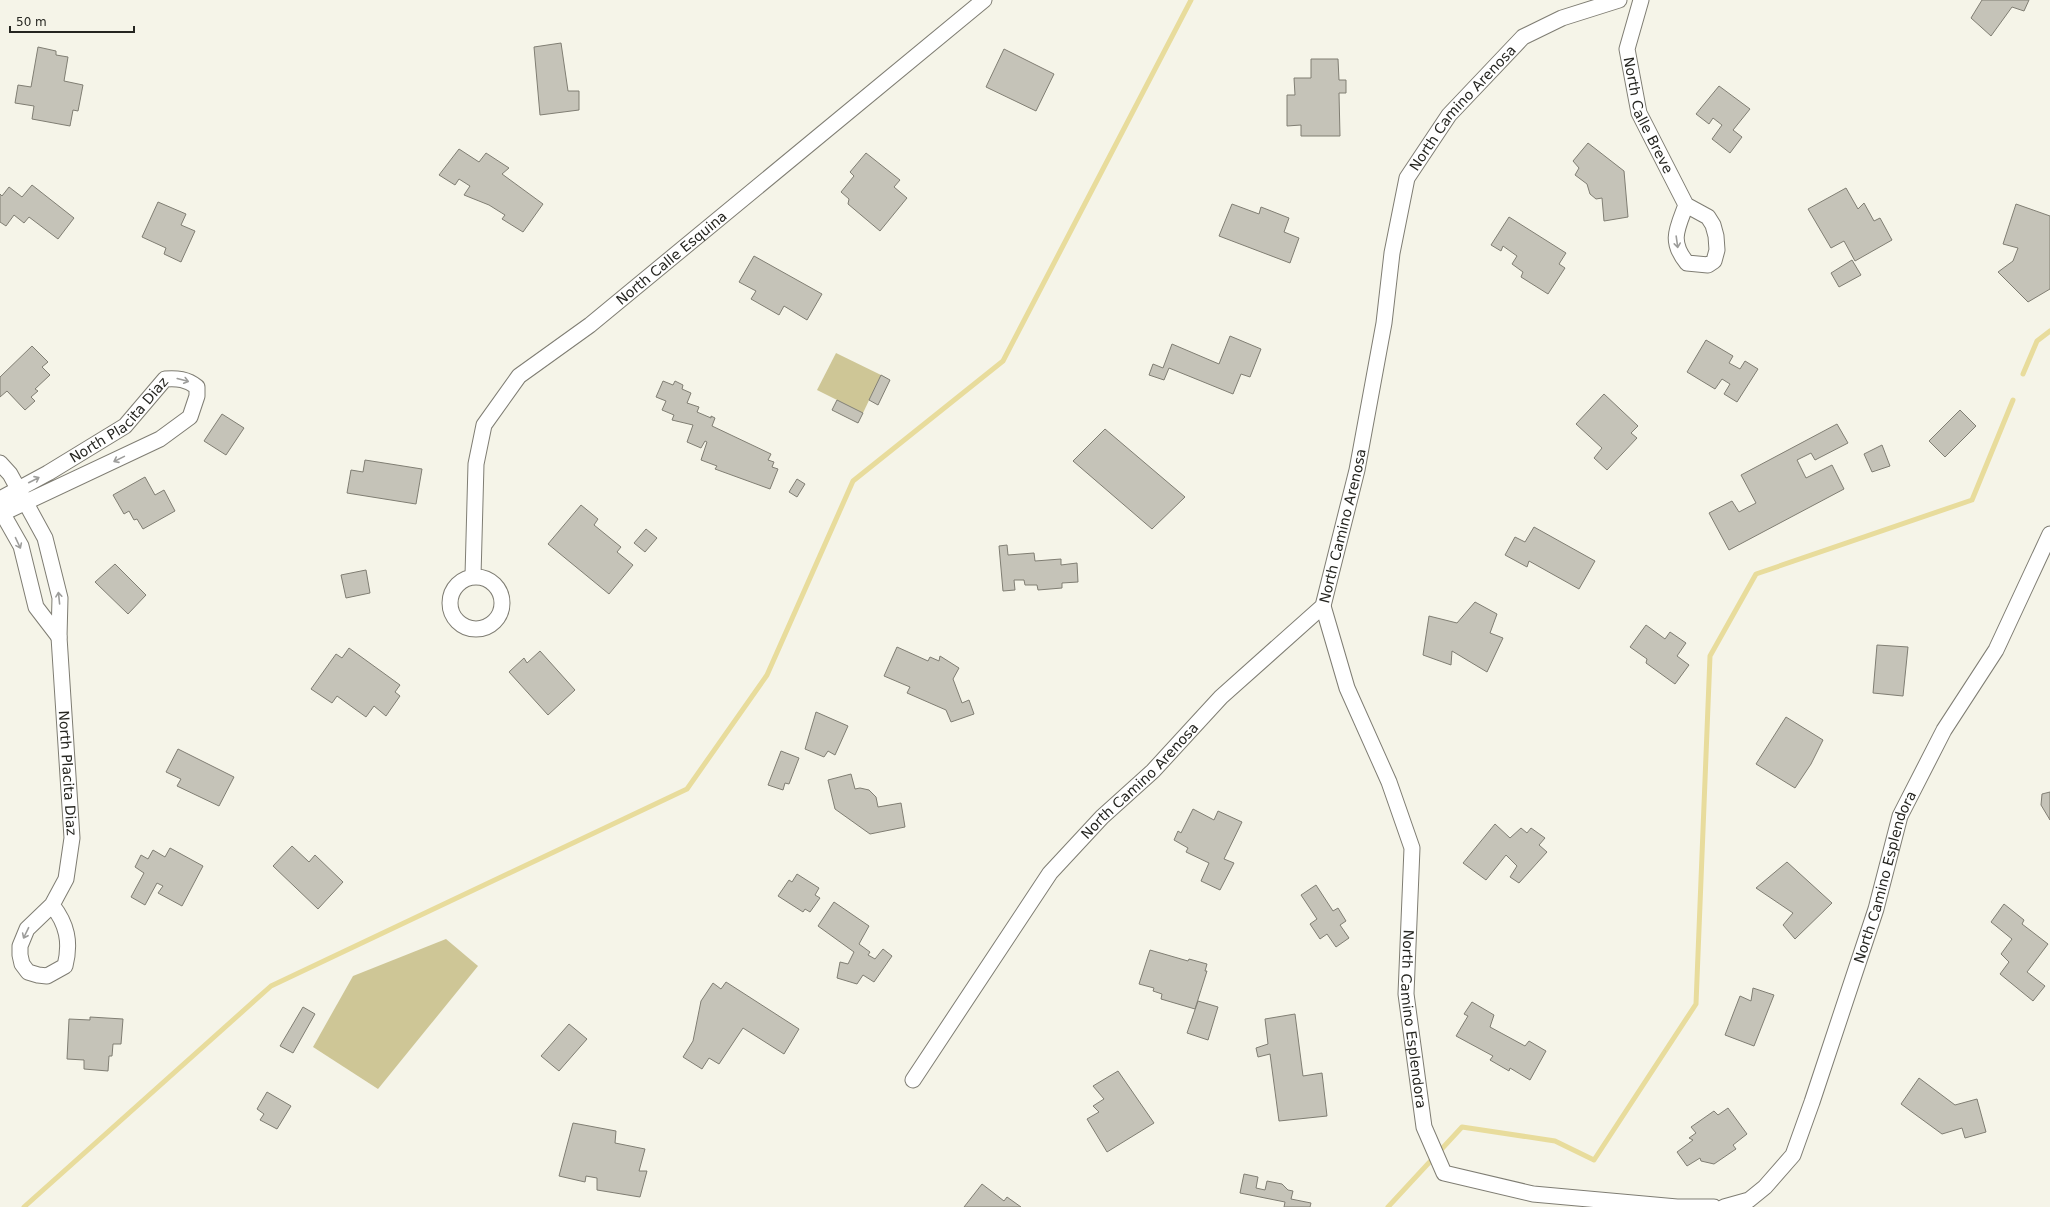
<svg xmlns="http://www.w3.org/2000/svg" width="2050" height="1207" viewBox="0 0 2050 1207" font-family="'DejaVu Sans',sans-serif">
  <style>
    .green { fill: #cec696 }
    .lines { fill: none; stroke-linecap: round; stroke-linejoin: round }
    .stream { stroke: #e8dc9c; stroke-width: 5 }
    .building { fill: #c5c3b8; stroke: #807e73 }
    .street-casing { stroke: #7f7d73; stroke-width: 17 }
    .street { stroke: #fff; stroke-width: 15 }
    .oneway { stroke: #9d9d9b }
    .labels { text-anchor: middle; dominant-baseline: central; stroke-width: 3; stroke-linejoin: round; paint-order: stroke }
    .street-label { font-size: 14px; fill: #252520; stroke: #f5f4e8 }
  </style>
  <rect width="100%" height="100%" fill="#f5f4e8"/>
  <!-- green -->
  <g class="green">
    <path d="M836,353l45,22 -18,38 -46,-23z"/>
    <path d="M446,939l32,27 -100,123 -65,-42 40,-71z"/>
  </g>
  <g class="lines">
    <!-- stream -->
    <g class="stream">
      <path d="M2023,374l14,-33 13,-10"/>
      <path d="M24,1207l247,-221 416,-197 80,-114 86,-194 150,-120 188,-361"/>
      <path d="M1388,1207l74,-80 93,14 39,19 102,-156 14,-348 46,-82 216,-74 41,-100"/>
    </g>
  </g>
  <!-- building -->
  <g class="building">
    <path d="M1982,0h47l-5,11 -12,-4 -21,29 -20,-18z"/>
    <path d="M561,43l7,48h11v19l-39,5 -6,-68z"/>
    <path d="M38,47l18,4v4l12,2 -4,24 19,4 -5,26 -5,-1 -3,16 -38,-7 2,-13 -19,-3 3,-18 13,2z"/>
    <path d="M1004,49l50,25 -18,37 -50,-24z"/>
    <path d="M1311,59h27l1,21h7v13h-7l1,43h-39v-11l-14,1v-31h8l-1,-17h17z"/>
    <path d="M1719,86l31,23 -17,21 9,7 -12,16 -18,-14 10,-14 -9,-7 -4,6 -13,-10z"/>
    <path d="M1588,143l36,28 4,46 -24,4 -2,-23 -6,1 -6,-5 -3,-10 -12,-9 4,-7 -6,-7z"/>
    <path d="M459,149l20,13 7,-9 23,15 -7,6 41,30 -20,28 -21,-13 3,-4 -16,-10 -25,-10 6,-9 -11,-7 -4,6 -16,-10z"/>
    <path d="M866,153l34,27 -6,7 13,11 -27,33 -32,-27 1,-5 -8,-7 13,-16 -4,-4z"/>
    <path d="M32,185l42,33 -16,21 -29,-22 -5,6 -10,-8 -8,11 -6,-4v-28l2,2 7,-9 13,10z"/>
    <path d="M1846,188l12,21 6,-6 10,18 6,-3 12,22 -37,21 -11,-20 -13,7 -23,-39z"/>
    <path d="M158,202l28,12 -5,11 14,6 -14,31 -17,-8 2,-6 -24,-11z"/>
    <path d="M1232,204l27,10 2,-7 28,11 -5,14 15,6 -9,25 -71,-27z"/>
    <path d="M2016,204l34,12v73l-22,13 -30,-30 15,-11 5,-13 -15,-4z"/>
    <path d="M1509,217l57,36 -7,11 6,4 -17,26 -27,-17 2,-5 -11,-8 5,-8 -14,-10 -2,5 -10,-6z"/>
    <path d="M754,256l68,38 -15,26 -23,-14 -5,9 -28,-16 5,-8 -17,-9z"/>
    <path d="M1852,260l9,15 -22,12 -8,-14z"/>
    <path d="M1230,336l31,13 -11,28 -9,-3 -8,20 -64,-26 -5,12 -15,-5 4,-11 10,4 9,-24 47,20z"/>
    <path d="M1706,340l27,16 -4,7 11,6 5,-8 13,8 -21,33 -13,-8 6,-10 -8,-5 -7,10 -28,-17z"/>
    <path d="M32,346l16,16 -6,5 8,8 -15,14 3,2 -7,6 4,4 -10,9 -18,-19 -7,6v-20z"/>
    <path d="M881,375l9,5 -12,25 -9,-5z"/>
    <path d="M663,381l10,4 2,-4 8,4 -1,4 9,4 -4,10 12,4 -2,5 14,6v-2l4,2 -3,8 59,28 -3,6 6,2 -2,5 6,2 -8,20 -55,-20 2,-3 -16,-6 6,-18 -2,-1 -4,7 -14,-6 6,-17 -21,-5 2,-5 -12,-5 4,-9 -10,-4z"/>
    <path d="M1604,394l34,32 -7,7 6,5 -30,32 -13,-12 8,-10 -26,-24z"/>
    <path d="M837,400l26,13 -5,10 -26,-13z"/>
    <path d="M1960,410l16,16 -31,31 -16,-16z"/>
    <path d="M222,414l22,14 -18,27 -22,-14z"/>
    <path d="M1837,424l11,19 -33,17 -4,-7 -14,7 9,18 26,-13 12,24 -115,61 -20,-37 23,-12 7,11 17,-9 -15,-28z"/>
    <path d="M1105,429l80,68 -33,32 -79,-68z"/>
    <path d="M1882,445l8,21 -18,6 -8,-18z"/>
    <path d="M365,460l57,9 -6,35 -69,-11 4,-23 12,2z"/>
    <path d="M145,477l10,18 9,-5 11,21 -32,18 -6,-10 -3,1 -5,-9 -5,3 -11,-19z"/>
    <path d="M797,479l8,5 -8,13 -8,-5z"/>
    <path d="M581,505l17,14 -4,6 27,22 -4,5 16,13 -24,29 -61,-50z"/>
    <path d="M1534,527l61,34 -16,28 -50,-28 -2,6 -22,-12 10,-18 10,5z"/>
    <path d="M646,529l11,9 -12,14 -11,-9z"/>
    <path d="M1007,545l1,10 26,-2 1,8 26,-2v6l16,-2 1,19 -16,1v5l-24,2 -1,-5h-12l-1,-5h-10l1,10 -12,1 -4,-45z"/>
    <path d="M115,564l31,31 -18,19 -33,-32z"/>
    <path d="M366,570l4,23 -24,5 -5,-23z"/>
    <path d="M1475,602l22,12 -7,19 13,5 -16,34 -35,-21 -1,14 -28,-10 6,-39 28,7z"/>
    <path d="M1646,625l19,14 5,-7 16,11 -9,13 12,9 -14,19 -29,-21 1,-4 -17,-12z"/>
    <path d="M1877,645l31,2 -5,49 -30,-3z"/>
    <path d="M897,647l31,14 2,-4 9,4 1,-5 19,12 -6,11 9,24 7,-3 5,14 -23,8 -5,-12 -39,-17 3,-6 -26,-11z"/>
    <path d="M349,648l51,37 -5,7 5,4 -14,20 -12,-10 -8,11 -29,-21 -5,7 -21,-14 25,-35 6,4z"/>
    <path d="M540,651l35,39 -27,25 -39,-43 15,-14 3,5z"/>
    <path d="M816,712l32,14 -13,29 -7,-4 -4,6 -19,-8z"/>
    <path d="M1786,717l37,23 -12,24 -16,24 -39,-24z"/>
    <path d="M178,749l56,28 -15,29 -42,-20 4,-7 -15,-7z"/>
    <path d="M781,751l18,7 -10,26 -4,-1 -2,7 -15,-5z"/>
    <path d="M851,774l4,15 5,-1 9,2 7,7 2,10 23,-4 4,24 -35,7 -35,-25 -7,-29z"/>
    <path d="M2050,792v28l-9,-15 1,-11z"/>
    <path d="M1193,809l21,11 4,-9 24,11 -18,37 10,4 -14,27 -19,-9 8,-18 -23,-11 2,-4 -14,-8 4,-9 3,2z"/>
    <path d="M1495,824l15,14 11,-10 6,5 4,-5 14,10 -6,7 8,7 -28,31 -9,-6 7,-11 -11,-11 -20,25 -23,-17z"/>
    <path d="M292,846l17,16 6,-7 28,27 -25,27 -45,-43z"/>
    <path d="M170,848l33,18 -21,40 -24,-13 5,-7 -6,-3 -12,22 -14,-8 13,-24 -9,-6 6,-12 7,4 5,-9 12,7z"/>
    <path d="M1787,862l45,41 -37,36 -12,-14 10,-12 -37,-25z"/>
    <path d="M797,874l22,14 -4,7 5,3 -10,14 -5,-3 -2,3 -25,-16 11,-16 3,2z"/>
    <path d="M1316,885l17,26 5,-3 8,13 -6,4 9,13 -13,9 -9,-13 -7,5 -10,-15 7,-5 -16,-24z"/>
    <path d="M834,902l35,24 -10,18 11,8 -2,3 7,4 8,-10 9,7 -18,26 -11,-7 -6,9 -20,-6 3,-16 8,2 6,-12 -36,-26z"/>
    <path d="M2004,904l20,16 -2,4 26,20 -21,28 18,14 -12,15 -33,-27 9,-12 -8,-8 11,-15 -21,-17z"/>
    <path d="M1150,950l38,11 1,-2 18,5 -2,7h2l-12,38 -34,-10 1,-5 -9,-3 1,-3 -15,-4z"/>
    <path d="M726,982l73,47 -15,25 -41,-26 -24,36 -10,-6 -7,11 -19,-12 10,-16 8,-40 12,-18 8,6z"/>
    <path d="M1753,988l21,7 -20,51 -29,-11 15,-39 11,5z"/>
    <path d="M1198,1001l20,6 -10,33 -21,-7z"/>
    <path d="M1472,1002l22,13 -4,12 35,19 4,-5 17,10 -16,29 -20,-12 -1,3 -19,-11 3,-4 -37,-20 12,-20 -4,-2z"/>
    <path d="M303,1007l12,7 -22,39 -13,-7z"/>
    <path d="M1295,1014l8,62 19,-3 5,43 -48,5 -9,-67 -12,3 -2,-9 12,-4 -3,-25z"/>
    <path d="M90,1017l33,2 -2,25h-8l-1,12h-3l-1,15 -24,-2v-9l-17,-1 2,-40 21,1z"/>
    <path d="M569,1024l18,15 -28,32 -18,-15z"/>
    <path d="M1118,1071l36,52 -47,29 -20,-33 12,-7 -6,-6 11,-7 -11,-13z"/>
    <path d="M1919,1078l36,27 22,-6 9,33 -21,6 -3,-10 -20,6 -41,-30z"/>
    <path d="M267,1092l24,14 -14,23 -17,-9 4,-6 -7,-5z"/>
    <path d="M1728,1108l19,26 -14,11 3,4 -22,15 -13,-3 -1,-3 -13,8 -10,-14 16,-12 -4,-2 7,-5 -5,-6 23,-16 4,4z"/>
    <path d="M573,1123l43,8 -1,12 30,6 -6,22h8l-7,26 -43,-7v-12l-11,-2 -1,6 -26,-6z"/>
    <path d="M1244,1174l14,3 -2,11 9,2 2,-9 15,3 6,6 5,1 -2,8 20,4 -1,4h-26l1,-5 -45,-9z"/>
    <path d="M982,1184l22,17 3,-4 14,10h-57z"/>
  </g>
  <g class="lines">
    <defs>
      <g id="street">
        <path id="s1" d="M1641,0l-14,49 12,64 47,92 22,12 5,8 3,11 1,14 -3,11 -6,4 -21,-2c-18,-22 -10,-34 -1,-58"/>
        <path id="s2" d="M0,463l10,11 35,64 15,60 -1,39 13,201 -6,41 -14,26 -25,24 -7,17v9l2,9 6,8 10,3 9,1 18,-10c6,-24 2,-42 -13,-61"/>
        <path id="s3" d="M0,499l48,-26 77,-47 40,-47c12,-1 22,0 32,8v9l-7,21 -30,22 -157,74"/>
        <path d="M0,509l21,37 15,61 23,30"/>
        <path id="s4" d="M473,576l3,-112 8,-39 35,-49 71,-51 394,-325"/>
        <circle cx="476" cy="603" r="26"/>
        <path id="s5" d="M1323,606l24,82 42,94 23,66 -6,146 18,133 20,46 89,21 144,13h37"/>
        <path id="s6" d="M913,1080l137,-207 52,-56 51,-46 68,-74 102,-91 34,-136 27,-147 8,-70 15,-75 42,-63 74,-78 39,-19 57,-18"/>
        <path id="s7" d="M1724,1207l25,-7 16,-13 28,-32 19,-53 64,-193 24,-93 44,-86 52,-80 54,-116"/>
      </g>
    </defs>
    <!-- street casing -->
    <use href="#street" class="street-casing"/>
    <!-- street -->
    <use href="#street" class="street"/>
  </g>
  <!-- one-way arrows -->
  <defs><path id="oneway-shaft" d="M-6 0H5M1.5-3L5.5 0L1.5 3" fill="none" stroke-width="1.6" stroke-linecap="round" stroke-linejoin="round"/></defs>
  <g class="oneway">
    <use href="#oneway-shaft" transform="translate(1677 242) rotate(82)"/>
    <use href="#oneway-shaft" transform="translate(183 380) rotate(15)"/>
    <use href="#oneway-shaft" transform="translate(119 459) rotate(154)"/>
    <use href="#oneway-shaft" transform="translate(34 480) rotate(-27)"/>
    <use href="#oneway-shaft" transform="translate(18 543) rotate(65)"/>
    <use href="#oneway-shaft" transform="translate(59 598) rotate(-96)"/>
    <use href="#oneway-shaft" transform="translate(26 933) rotate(116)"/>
  </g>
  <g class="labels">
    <!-- street labels -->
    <g class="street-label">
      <text stroke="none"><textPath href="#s6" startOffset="1157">North Camino Arenosa</textPath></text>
      <text stroke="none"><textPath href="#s1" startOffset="121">North Calle Breve</textPath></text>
      <text stroke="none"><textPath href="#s4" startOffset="405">North Calle Esquina</textPath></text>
      <text stroke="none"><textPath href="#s3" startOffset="144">North Placita Diaz</textPath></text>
      <text stroke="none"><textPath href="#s6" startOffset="713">North Camino Arenosa</textPath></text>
      <text stroke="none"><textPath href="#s2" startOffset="325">North Placita Diaz</textPath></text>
      <text stroke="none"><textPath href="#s6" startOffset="377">North Camino Arenosa</textPath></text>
      <text stroke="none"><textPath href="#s7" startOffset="382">North Camino Esplendora</textPath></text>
      <text stroke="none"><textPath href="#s5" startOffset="430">North Camino Esplendora</textPath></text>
    </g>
  </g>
  <!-- scale -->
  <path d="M10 26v6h124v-6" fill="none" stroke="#252520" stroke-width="2"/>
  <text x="16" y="26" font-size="12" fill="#252520" stroke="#f5f4e8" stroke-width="3" paint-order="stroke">50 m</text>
</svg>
